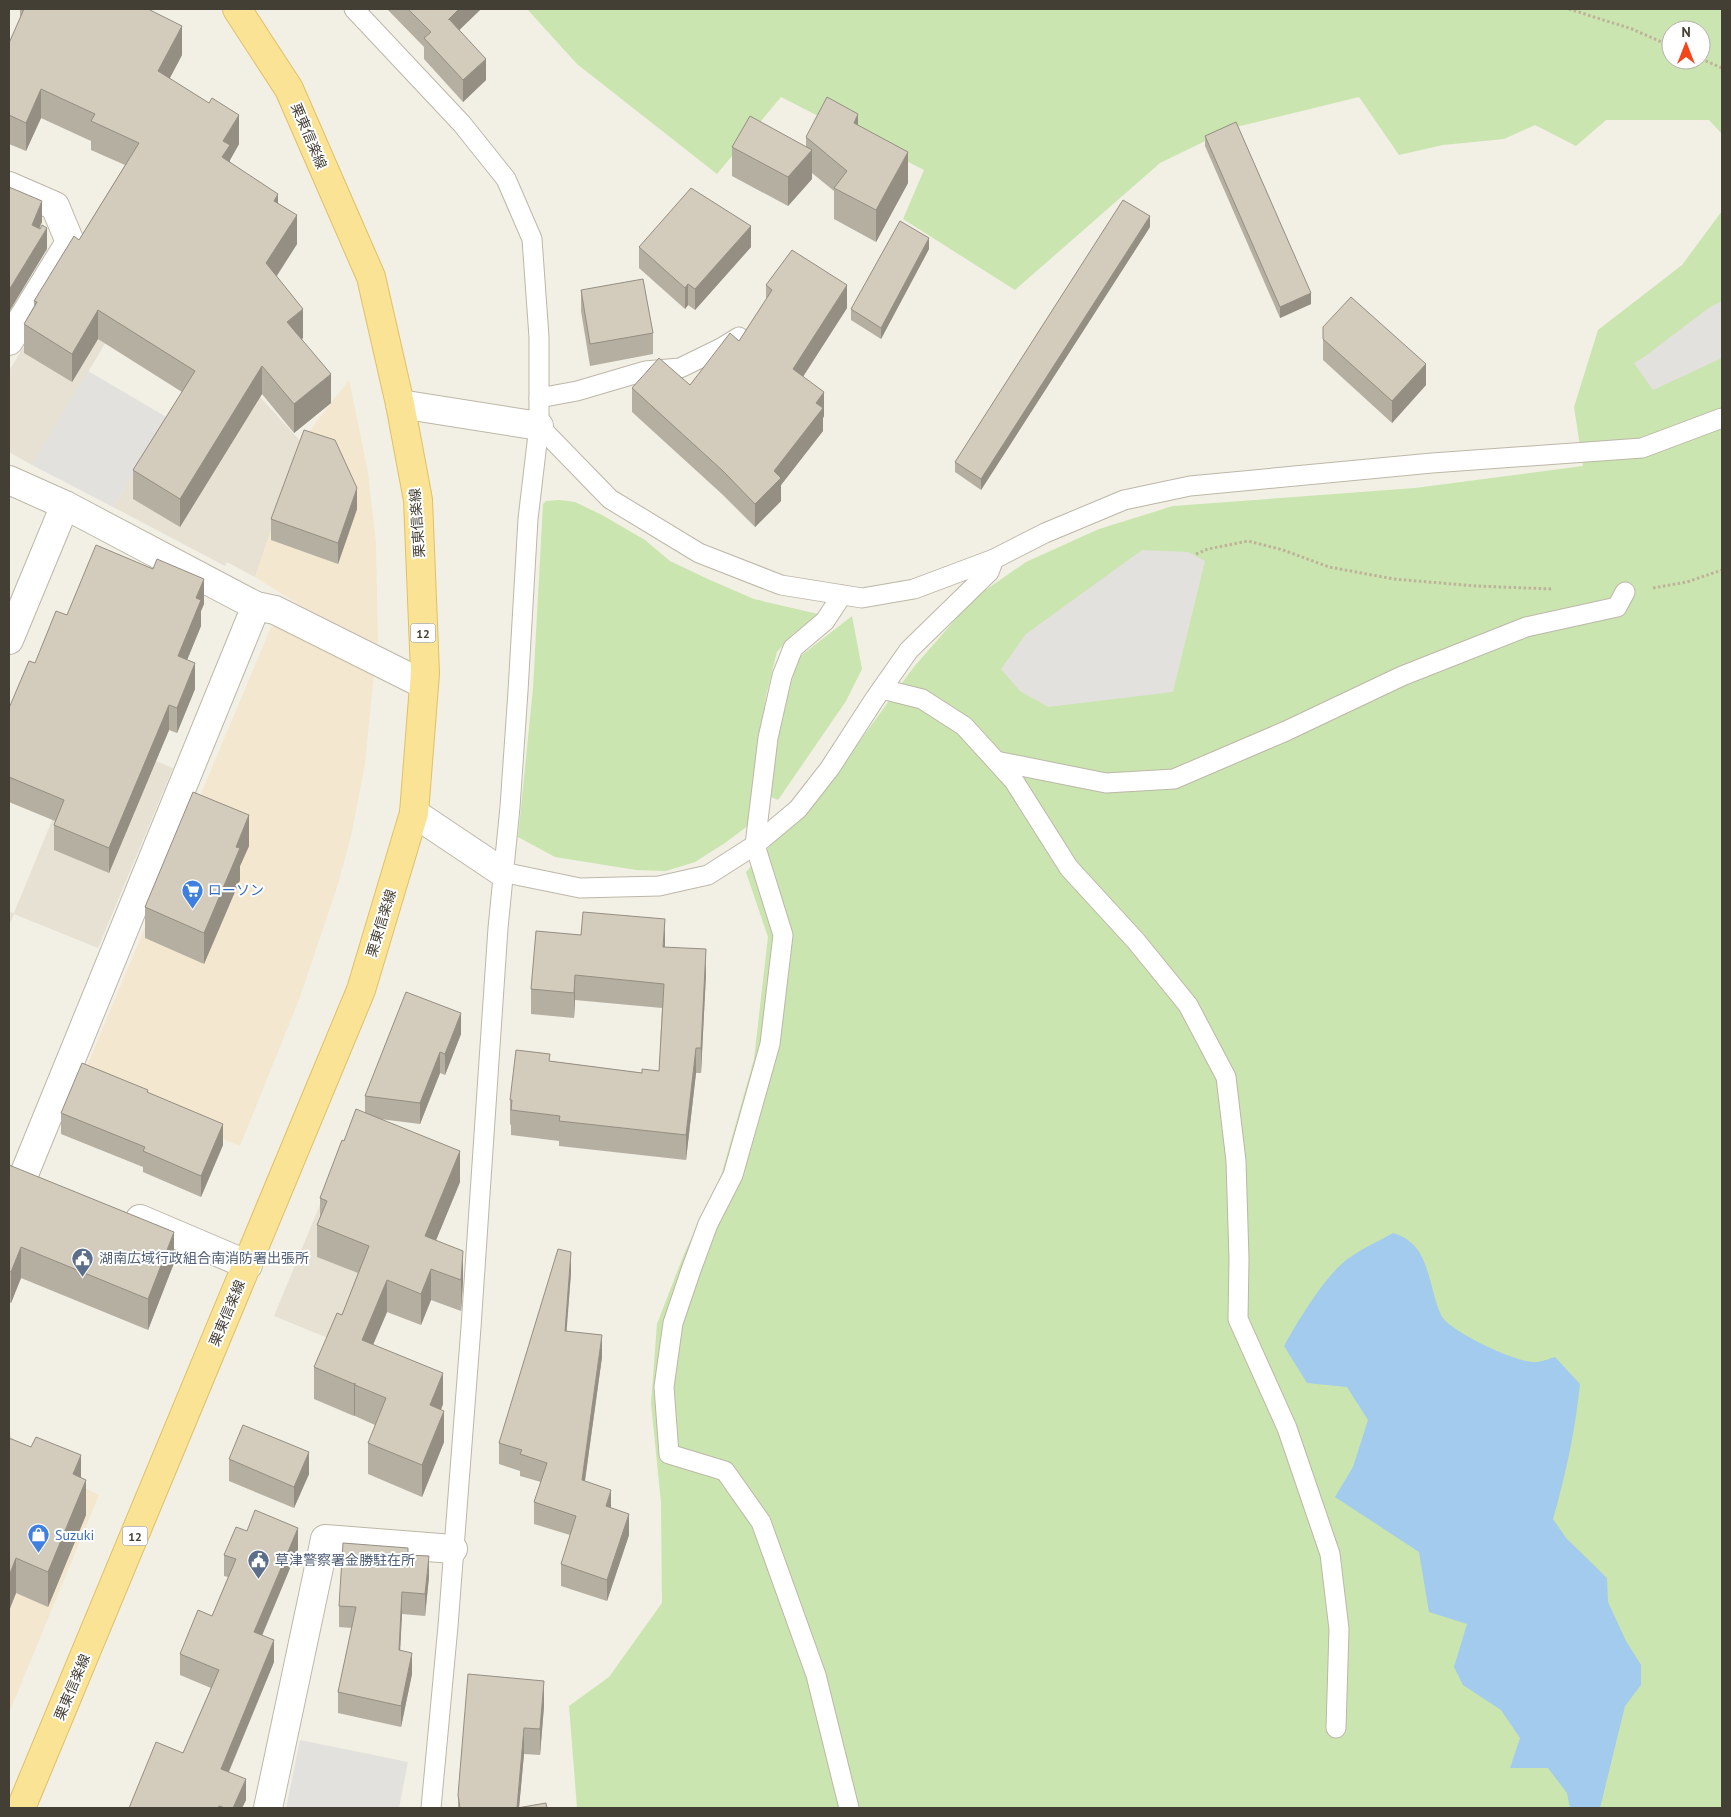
<svg xmlns="http://www.w3.org/2000/svg" width="1731" height="1817" viewBox="0 0 1731 1817" font-family="'PT Sans','Noto Sans JP',sans-serif">
  <style>
    .residential { fill: #e6e1d3 }
    .commercial { fill: #f4e7d0 }
    .green { fill: #cae5af; fill-rule: evenodd }
    .parking { fill: #e3e1dd }
    .water { fill: #a2cbed }
    .lines { fill: none; stroke-linecap: round; stroke-linejoin: round }
    .service-casing { stroke: #bdb7a8; stroke-width: 21 }
    .minor-casing { stroke: #bdb7a8; stroke-width: 30 }
    .primary-casing { stroke: #dfc166; stroke-width: 30 }
    .path { stroke: #beb39a; stroke-width: 3; stroke-dasharray: 2.5 2.5; stroke-linecap: butt }
    .service { stroke: #fff; stroke-width: 19 }
    .minor { stroke: #fff; stroke-width: 28 }
    .primary { stroke: #fbe395; stroke-width: 28 }
    .wall { fill: #b5afa1 }
    .shaded-wall { fill: #948e83 }
    .building { fill: #d3cbbb; stroke: #948e83 }
    .labels { text-anchor: middle; dominant-baseline: central; stroke-width: 4; stroke-linejoin: round; paint-order: stroke }
    .shield { fill: #fff; stroke: #7c7972; stroke-width: 1 }
    .shield-label { font-size: 12px; font-weight: bold; fill: #443f35 }
    .street-label { font-size: 14px; fill: #443f35; stroke: #fff }
    .shop-label { font-size: 14px; fill: #366cbe; stroke: #fff; text-anchor: start }
    .service-label { font-size: 14px; fill: #4e5e75; stroke: #fff; text-anchor: start }
  </style>
  <rect width="100%" height="100%" fill="#f2efe5"/>
  <!-- residential -->
  <g class="residential">
    <path d="M76,261l57,36 -101,168 -23,-13v-81z"/>
    <path d="M213,345l88,97 -46,135 -28,-15 -2,4 -112,-59z"/>
    <path d="M88,733l85,35 -75,180 -84,-34 -5,11v-13l5,1z"/>
    <path d="M353,1125l63,24 -76,194 -66,-27z"/>
  </g>
  <!-- commercial -->
  <g class="commercial">
    <path d="M349,380l19,92 8,72 2,99 -3,3 -64,-34 -56,-35 46,-135z"/>
    <path d="M280,625l94,49 -9,90 -14,72 -13,48 -39,116 -59,146 -159,-66 190,-453z"/>
    <path d="M9,1430l10,26 80,39 -90,218z"/>
  </g>
  <!-- green -->
  <g class="green">
    <path d="M527,9h1195v125l-13,-14h-103l-30,26 -41,-21 -31,14 -61,6 -44,10 -40,-58 -127,31 -72,35 -145,127 -112,-71 21,-49 -143,-73 -64,77 -140,-110zM1671,30h30v30h-30z"/>
    <path d="M1722,211v1597h-1145l-8,-102 40,-29 53,-74 -1,-100 -10,-100 6,-79 27,-70 37,-78 33,-117 14,-122 -22,-65 86,-93 81,-111 61,-70 52,-36 73,-33 74,-23 242,-18 168,-22 -9,-59 24,-77 84,-65z"/>
    <path d="M560,500l15,2 27,13 43,25 25,21 40,19 44,19 64,15 -26,21 -15,17 -11,44 -17,129 -24,18 -30,19 -29,9 -30,-1 -81,-13 -37,-20 15,-149 10,-184 3,-3z"/>
    <path d="M852,616l10,53 -16,32 -68,99 -7,-3 6,-55 11,-48 10,-36z"/>
  </g>
  <!-- parking -->
  <g class="parking">
    <path d="M1722,301v57l-69,32 -19,-27 10,-6 66,-50z"/>
    <path d="M88,371l80,47 -55,89 -81,-42z"/>
    <path d="M1142,550l46,2 17,9 -32,131 -125,15 -28,-16 -19,-22 25,-35z"/>
    <path d="M300,1740l108,22 -9,46h-113z"/>
  </g>
  <!-- water -->
  <path class="water" d="M1393,1233c38,11 34,51 48,82 7,16 73,46 91,47 7,1 16,-3 23,-5l25,27c-5,48 -14,89 -27,135l13,19 41,40 1,24 18,39 15,24v20l-16,21 -25,102h-30l-3,-15 -19,-25h-38l10,-30 -19,-28 -38,-25 -9,-18 13,-43 -38,-12 -10,-60 -84,-55 18,-30 15,-47 -21,-33 -40,-4 -23,-37c14,-25 42,-72 65,-88 14,-10 30,-17 44,-25z"/>
  <g class="lines">
    <defs>
      <g id="service">
        <path d="M354,9l108,115 44,55 26,60 7,98v89l-11,93 -10,172 -8,116 -12,121 -27,399 -23,299 -17,182"/>
        <path d="M539,398l38,-7 68,-20 35,-3 41,-20 18,-11"/>
        <path d="M539,426l71,73 89,54 82,32 81,13 52,-9 80,-30 51,-26 79,-33 66,-14 242,-23 210,-15 80,-30"/>
        <path d="M842,595l-17,26 -32,27 -11,28 -14,62 -13,107 28,90 -13,109 -37,131 -25,49 -17,46 -18,53 -9,64 5,67 56,17 36,51 55,153 33,133"/>
        <path d="M882,689l40,10 42,27 32,35 18,20 55,87 67,73 52,64 38,72 10,84 3,98 -1,60 49,109 43,126 9,75 -3,99"/>
        <path d="M996,761l110,22 68,-4 112,-48 116,-55 124,-49 91,-20 8,-15"/>
        <path d="M502,872l78,16 79,-2 49,-11 47,-30 43,-36 32,-41 44,-68 35,-50 80,-78 5,-13"/>
      </g>
      <g id="minor">
        <path d="M9,186l46,20 15,36 -61,99"/>
        <path d="M400,404l139,22"/>
        <path d="M9,480l56,25 -56,135"/>
        <path d="M256,606l19,4 148,74"/>
        <path d="M414,813l88,59"/>
        <path d="M25,1172l231,-566 -191,-101"/>
        <path d="M140,1219l108,46"/>
        <path d="M268,1808l57,-269 128,10"/>
      </g>
      <path id="primary" d="M21,1808l340,-818 53,-177 11,-140 -7,-173 -18,-96 -29,-127 -82,-188 -52,-80"/>
    </defs>
    <!-- service casing -->
    <use href="#service" class="service-casing"/>
    <!-- minor casing -->
    <use href="#minor" class="minor-casing"/>
    <!-- primary casing -->
    <use href="#primary" class="primary-casing"/>
    <!-- path -->
    <g class="path">
      <path d="M1569,9l63,20 39,17"/>
      <path d="M1701,59l21,9"/>
      <path d="M1196,554l12,-5 40,-8 35,9 46,17 65,12 82,7 76,3"/>
      <path d="M1653,588l34,-6 35,-12"/>
    </g>
    <!-- service -->
    <use href="#service" class="service"/>
    <!-- minor -->
    <use href="#minor" class="minor"/>
    <!-- primary -->
    <use href="#primary" class="primary"/>
  </g>
  <!-- wall -->
  <g class="wall">
    <path d="M20,9h128l34,46 -12,23 69,66 -9,16v2l48,41 19,41 -20,32 26,62 -1,1 29,64 -37,30 -32,-39 -82,133 -47,-28v-29l49,-78 -84,-53 -26,43 -48,-29v-29l10,-18v-5l45,-61 46,-75 -34,-15v-9l-50,-23 -15,33 -17,-7v-101l11,-24z"/>
    <path d="M387,9h94l-22,21 27,50 -23,22 -39,-43v-12z"/>
    <path d="M858,125l50,58 -32,59 -42,-23v-28l-22,-18v6l-24,27 -56,-30v-29l74,-1v-9z"/>
    <path d="M1205,136l106,168 -31,14 -75,-172z"/>
    <path d="M1150,227l-169,263 -26,-18v-10z"/>
    <path d="M639,247h112l-56,63 -7,-5 -3,4 -46,-41z"/>
    <path d="M929,249l-48,90 -30,-19v-11z"/>
    <path d="M766,285l81,23 -44,69 21,39 -1,2v13l-42,54v16l-26,26 -32,-32 -91,-83v-24l58,-3 49,-44 27,-41z"/>
    <path d="M581,290l72,43v21l-63,12 -9,-55z"/>
    <path d="M1323,327l103,58 -34,38 -69,-63z"/>
    <path d="M357,509l-19,55 -67,-24v-21z"/>
    <path d="M204,604l-3,7v15l-14,34 8,29 -18,44 -8,-3 -60,143 -55,-23v-25l1,-4 -46,-19v-94l26,-45 32,-48z"/>
    <path d="M249,846l-9,20v14l-36,84 -59,-26v-31z"/>
    <path d="M665,947l41,27 -5,99h-5l-10,87 -127,-14v-5l-48,-6v-10l-1,-1v-24l40,-39 92,12 17,-2 3,-63 -87,-8 -1,18 -43,-4v-25z"/>
    <path d="M461,1034l-16,41 -5,-2 -20,51 -40,-5 80,63 -24,58 27,42 -2,29 -30,-11 -10,25 -34,-13 -14,32 70,60 -2,6 3,32 -22,55 -54,-23v-31l7,-18 -20,-9v-1l-1,1 -40,-17v-32l28,-52 16,-42 -41,-16v-32l3,-8v-19l24,-57 21,-28v-17z"/>
    <path d="M148,1093l75,52 -22,52 -58,-25v-5l-82,-33v-21z"/>
    <path d="M9,1165l165,98 -26,67 -127,-52 -10,25 -2,-1z"/>
    <path d="M571,1273l-5,58 36,26 -17,124 26,27 18,27 -22,66 -46,-15v-22l9,-29 -36,-11v-22l7,-20 -21,-6v-5l-21,-7v-21z"/>
    <path d="M9,1438l72,40 5,37 -38,92 -32,-14 -7,18z"/>
    <path d="M229,1459l80,15 -15,34 -65,-27z"/>
    <path d="M247,1531l51,18 -36,87 12,26 -45,110 17,28 -4,8h-113l54,-55 28,-65 -31,-13v-21l32,-38 16,-39 -4,-1v-21z"/>
    <path d="M408,1555l21,22 -4,39 -23,-2 -2,37 12,23 -11,53 -63,-14v-21l14,-64 -13,-1v-21z"/>
    <path d="M544,1706l-4,49 -16,-1 -5,53 28,1h-89v-13z"/>
  </g>
  <!-- shaded-wall -->
  <g class="shaded-wall">
    <path d="M459,9h22l-33,32v-21z"/>
    <path d="M182,26v29l-24,45v-29z"/>
    <path d="M486,59v21l-23,22v-22z"/>
    <path d="M41,89v29l-15,33v-28z"/>
    <path d="M858,114v31l-4,-22z"/>
    <path d="M239,115v29l-9,16v14l-8,-17 1,-16z"/>
    <path d="M812,150v29l-24,27v-29z"/>
    <path d="M908,152v31l-32,59v-32z"/>
    <path d="M278,194v28l-4,-21z"/>
    <path d="M42,201v21l-10,24v-21z"/>
    <path d="M297,215v29l-31,48v-29z"/>
    <path d="M1150,216v11l-169,263v-11z"/>
    <path d="M751,226v21l-56,63v-21z"/>
    <path d="M47,228v21l-38,63v-22z"/>
    <path d="M929,238v11l-48,90v-11z"/>
    <path d="M688,284v21l-3,4v-21z"/>
    <path d="M847,285v23l-54,84v-23z"/>
    <path d="M1311,293v11l-31,14v-11z"/>
    <path d="M303,309v29l-16,12v-28z"/>
    <path d="M98,310v29l-26,43v-28z"/>
    <path d="M1426,364v21l-34,38v-22z"/>
    <path d="M262,366v28l-82,133v-28z"/>
    <path d="M331,374v29l-37,30v-29z"/>
    <path d="M824,392v24l-1,2v13l-42,54v16l-26,26v-23l19,-33 42,-68z"/>
    <path d="M357,488v21l-19,55v-21z"/>
    <path d="M204,579v25l-3,7v15l-23,56v-26l18,-58z"/>
    <path d="M195,663v26l-18,44v-25z"/>
    <path d="M169,705v25l-60,143v-25z"/>
    <path d="M249,815v31l-9,20v14l-36,84v-31l32,-86z"/>
    <path d="M665,919v25l-2,28v-25z"/>
    <path d="M706,949v25l-5,99v-25z"/>
    <path d="M575,975v25l-1,18v-25z"/>
    <path d="M461,1013v21l-16,41v-21z"/>
    <path d="M696,1048v25l-10,87v-25z"/>
    <path d="M440,1052v21l-20,51v-21z"/>
    <path d="M223,1124v21l-22,52v-21z"/>
    <path d="M460,1151v31l-35,85v-31z"/>
    <path d="M174,1232v31l-26,67v-31z"/>
    <path d="M21,1247v31l-10,25v-31z"/>
    <path d="M463,1251v31l-2,29v-31z"/>
    <path d="M571,1252v21l-6,79v-21z"/>
    <path d="M431,1269v31l-10,25v-31z"/>
    <path d="M387,1280v32l-25,59v-31z"/>
    <path d="M602,1335v22l-20,144v-21z"/>
    <path d="M443,1373v31l-13,33v-32z"/>
    <path d="M355,1383v32l-1,1v-32z"/>
    <path d="M444,1411v31l-22,55v-32z"/>
    <path d="M309,1452v22l-15,34v-21z"/>
    <path d="M81,1455v35l-8,-16z"/>
    <path d="M86,1480v35l-38,92v-35z"/>
    <path d="M611,1490v21l-5,-5z"/>
    <path d="M629,1514v21l-22,66v-21z"/>
    <path d="M298,1528v21l-44,105v-22z"/>
    <path d="M429,1556v21l-4,39v-22z"/>
    <path d="M16,1558v35l-7,18v-35z"/>
    <path d="M402,1592v22l-3,57v-21z"/>
    <path d="M274,1640v22l-53,128v-21z"/>
    <path d="M412,1653v21l-11,53v-21z"/>
    <path d="M544,1681v25l-4,49v-26z"/>
    <path d="M524,1728v26l-5,54h-2z"/>
    <path d="M246,1779v21l-4,8h-9z"/>
  </g>
  <!-- building -->
  <g class="building">
    <path d="M24,9h124l34,17 -24,45 51,32 3,-5 27,17 -16,26 7,4 -8,12 56,37 -4,7 23,14 -31,48 37,46 -16,13 44,52 -37,30 -32,-38 -82,133 -47,-29 62,-99 -97,-61 -26,44 -48,-30 13,-22 -3,-1 40,-65 5,4 60,-97 -48,-22 4,-7 -54,-25 -15,34 -17,-8v-72z"/>
    <path d="M408,9h51l-11,11 1,-1 37,40 -23,21 -39,-42 7,-6z"/>
    <path d="M827,97l31,17 -4,9 54,29 -32,58 -42,-22 13,-17 -41,-34z"/>
    <path d="M750,116l62,34 -24,27 -56,-30z"/>
    <path d="M1236,122l75,171 -31,14 -75,-171z"/>
    <path d="M9,187l33,14 -10,24 8,4 2,-4 5,3 -38,62z"/>
    <path d="M691,188l60,38 -56,63 -7,-5 -3,4 -46,-41z"/>
    <path d="M1123,200l27,16 -169,263 -26,-17z"/>
    <path d="M900,221l29,17 -48,90 -30,-19z"/>
    <path d="M792,250l55,35 -54,84 31,23 -8,11 7,5 -49,63 7,7 -26,26 -32,-33 -91,-83 27,-30 31,27 40,-52 9,8 33,-51 -6,-5z"/>
    <path d="M643,279l10,54 -63,11 -9,-54z"/>
    <path d="M1351,297l75,67 -34,37 -69,-62v-12z"/>
    <path d="M304,430l31,10 22,48 -19,55 -67,-24z"/>
    <path d="M96,545l57,24 4,-10 47,20 -8,19 5,2 -23,56 17,7 -18,45 -8,-3 -60,143 -55,-23 10,-25 -55,-23v-69l20,-47 6,2 21,-52 11,4z"/>
    <path d="M193,792l56,23 -13,32 4,1 -36,85 -59,-26z"/>
    <path d="M583,912l82,7 -2,28 43,2 -5,99h-5l-10,87 -127,-14 1,-5 -49,-6 1,-10h-2l6,-50 34,4 -1,7 93,12v-4l17,2 5,-87 -89,-9 -1,18 -43,-4 5,-58 45,4z"/>
    <path d="M406,992l55,21 -16,41 -5,-2 -20,51 -55,-7z"/>
    <path d="M82,1063l66,27 -1,2 76,32 -22,52 -58,-25 2,-4 -84,-34z"/>
    <path d="M356,1109l104,42 -35,85 38,15 -2,29 -30,-11 -10,25 -34,-14 -25,60 81,33 -13,32 14,6 -22,54 -54,-22 18,-45 -31,-13v-2l-1,1 -40,-17 23,-54 5,2 27,-69 -52,-21 10,-24 -7,-3 22,-58 2,1z"/>
    <path d="M9,1165l165,67 -26,67 -127,-52 -10,25 -2,-1z"/>
    <path d="M558,1249l13,3 -6,79 37,4 -20,145 29,10 -5,16 23,8 -22,66 -46,-16 15,-48 -42,-14 13,-39 -27,-9 2,-4 -23,-7z"/>
    <path d="M243,1425l66,27 -15,35 -65,-28z"/>
    <path d="M36,1437l45,18 -8,19 13,6 -38,92 -32,-14 -7,18v-138l22,9z"/>
    <path d="M255,1510l43,18 -44,104 20,8 -53,129 25,10 -13,29h-8l-6,-2 -1,2h-89l27,-66 27,11 36,-83 -39,-16 18,-44 14,6 24,-57 -12,-4 12,-28 11,4z"/>
    <path d="M343,1543l65,5v7l21,1 -4,38 -23,-2 -3,58 13,3 -11,53 -63,-14 18,-85 -17,-1z"/>
    <path d="M468,1674l76,7 -4,48 -16,-1 -7,80 29,-5 1,5h-87l-2,-13z"/>
  </g>
  <!-- icons -->
  <defs>
    <symbol id="supermarket-pin" viewBox="-11 -11 22 30"><path d="M0 17L-7.5 6A9.5 9.5 0 1 1 7.5 6Z" fill="#3f7fe0" stroke="#fff"/><path d="M-6-5.5h2.5l.6 2H6L4.5 2H-2.5L-4.4-4H-6ZM-1.5 3.2a1.3 1.3 0 1 0 .1 0ZM3 3.2a1.3 1.3 0 1 0 .1 0Z" fill="#fff"/></symbol>
    <symbol id="civic-pin" viewBox="-11 -11 22 30"><path d="M0 17L-7.5 6A9.5 9.5 0 1 1 7.5 6Z" fill="#5c6f8a" stroke="#fff"/><path d="M-.6-6.5H3V-4.5H.6V-3L4-1V1h2V6H-6V1h2V-1L-.6-3ZM-1.2 2.5V6h2.4V2.5Z" fill="#fff"/></symbol>
    <symbol id="shop-pin" viewBox="-11 -11 22 30"><path d="M0 17L-7.5 6A9.5 9.5 0 1 1 7.5 6Z" fill="#3f7fe0" stroke="#fff"/><path d="M-5-2.5h2.3a2.7 3.5 0 0 1 5.4 0H5L5.5 6h-11ZM-1.5-2.5h3a1.5 2.3 0 0 0-3 0Z" fill="#fff"/></symbol>
  </defs>
  <g fill-rule="evenodd">
    <use href="#supermarket-pin" x="180" y="878" width="25" height="34"/>
    <use href="#civic-pin" x="70" y="1246" width="25" height="34"/>
    <use href="#shop-pin" x="26" y="1522" width="25" height="34"/>
    <use href="#civic-pin" x="246" y="1548" width="25" height="34"/>
  </g>
  <g class="labels">
    <!-- shield labels -->
    <g class="shield">
      <rect x="410.5" y="623.5" width="25" height="19" rx="4"/>
      <rect x="122.5" y="1526.5" width="25" height="19" rx="4"/>
    </g>
    <g class="shield-label">
      <text x="423" y="633">12</text>
      <text x="135" y="1536">12</text>
    </g>
    <!-- street labels -->
    <g class="street-label">
      <text transform="translate(309 136) rotate(67)">栗東信楽線</text>
      <text transform="translate(417 523) rotate(-94)">栗東信楽線</text>
      <text transform="translate(381 923) rotate(-73)">栗東信楽線</text>
      <text transform="translate(227 1313) rotate(-67)">栗東信楽線</text>
      <text transform="translate(72 1687) rotate(-67)">栗東信楽線</text>
    </g>
    <!-- shop labels -->
    <g class="shop-label">
      <text x="208" y="890">ローソン</text>
      <text x="55" y="1535">Suzuki</text>
    </g>
    <!-- service labels -->
    <g class="service-label">
      <text x="99" y="1258">湖南広域行政組合南消防署出張所</text>
      <text x="275" y="1560">草津警察署金勝駐在所</text>
    </g>
  </g>
  <!-- border -->
  <rect width="1731" height="1817" fill="none" stroke="#443f35" stroke-width="20"/>
  <!-- north arrow -->
  <g transform="translate(1686 45)"><circle r="24" fill="#ffffff" stroke="#b4b2ae"/>
  <path d="M0-4L9 19L0 12L-9 19Z" fill="#f3471b"/>
  <text y="-8" font-size="14" font-weight="bold" text-anchor="middle" fill="#443f35">N</text>
  </g>
</svg>
